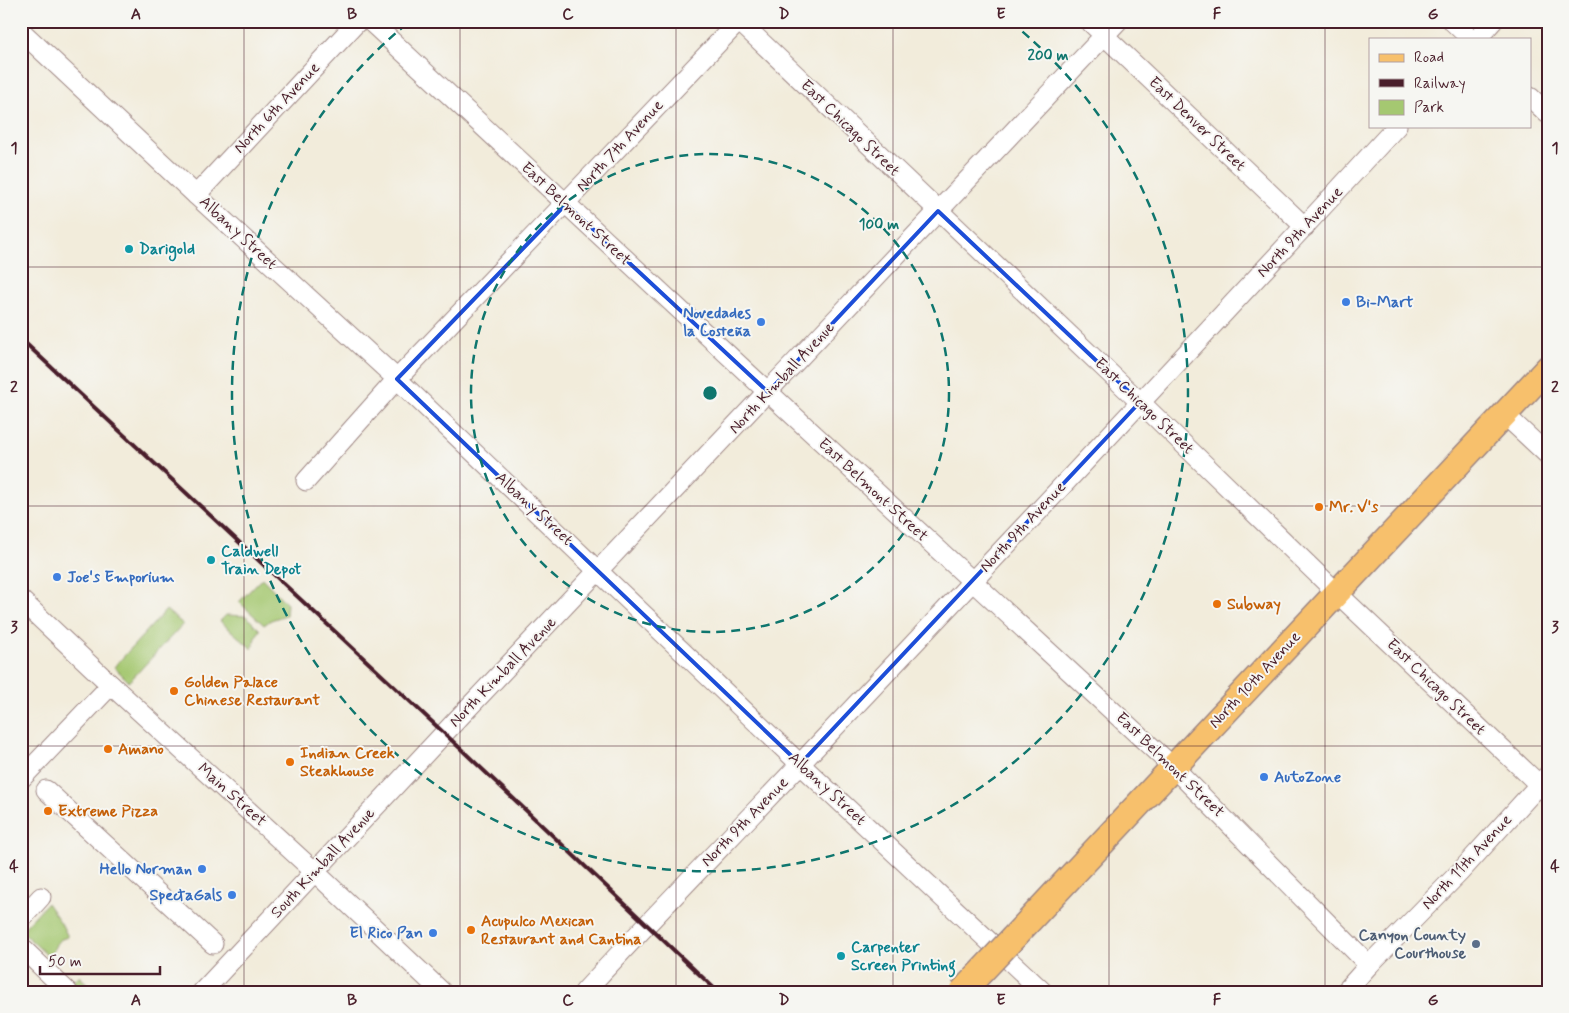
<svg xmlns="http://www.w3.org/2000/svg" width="1569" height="1013" viewBox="0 0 1569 1013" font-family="Mynerve,sans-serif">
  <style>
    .green { fill: #a5c871; stroke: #78744e }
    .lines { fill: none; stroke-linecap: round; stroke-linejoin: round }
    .minor-casing { stroke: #9e8683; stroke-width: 21 }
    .major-casing { stroke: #9e8683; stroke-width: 28 }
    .minor { stroke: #fff; stroke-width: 19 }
    .major { stroke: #f7c06c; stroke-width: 25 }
    .rail { stroke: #4a1f2b; stroke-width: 4 }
    .major-bridge-casing { stroke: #9e8683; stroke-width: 28; stroke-linecap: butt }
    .major-bridge { stroke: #f7c06c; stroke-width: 25 }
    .marked { fill: none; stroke: #1d4ed8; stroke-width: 4; stroke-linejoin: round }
    .grid { fill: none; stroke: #4a1f2b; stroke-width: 1; stroke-opacity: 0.55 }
    .ring { fill: none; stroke: #0f766e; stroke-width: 2.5; stroke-dasharray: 9 6 }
    .culture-dot { fill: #0f9aa8; stroke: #f6f6f2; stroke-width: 2 }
    .shop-dot { fill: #3f7fe0; stroke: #f6f6f2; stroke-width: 2 }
    .food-dot { fill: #e8710a; stroke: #f6f6f2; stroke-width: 2 }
    .service-dot { fill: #5c6f8a; stroke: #f6f6f2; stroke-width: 2 }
    .labels { text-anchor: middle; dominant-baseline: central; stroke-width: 4; stroke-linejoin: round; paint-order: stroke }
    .street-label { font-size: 16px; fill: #4a1f2b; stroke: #f6f6f2 }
    .culture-label { font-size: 16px; font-weight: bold; fill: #0d838f; stroke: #f6f6f2; text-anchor: start }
    .shop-label { font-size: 16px; font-weight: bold; fill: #366cbe; stroke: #f6f6f2; text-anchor: end }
    .food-label { font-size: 16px; font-weight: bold; fill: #c56008; stroke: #f6f6f2; text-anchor: start }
    .service-label { font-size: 16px; font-weight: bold; fill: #4e5e75; stroke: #f6f6f2; text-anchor: end }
    .centre { fill: #0f766e; stroke: #f6f6f2; stroke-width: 2.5 }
    .ring-label { font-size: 15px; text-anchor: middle; font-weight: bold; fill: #0f766e; stroke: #f6f6f2; stroke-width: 4; stroke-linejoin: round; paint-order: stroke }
    .neatline { fill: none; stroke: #4a1f2b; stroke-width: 2 }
    .grid-label { font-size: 16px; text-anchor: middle; font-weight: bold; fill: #4a1f2b }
  </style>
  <rect width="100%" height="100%" fill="#f6f6f2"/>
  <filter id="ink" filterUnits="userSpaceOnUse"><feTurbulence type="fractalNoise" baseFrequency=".02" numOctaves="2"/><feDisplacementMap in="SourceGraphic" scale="10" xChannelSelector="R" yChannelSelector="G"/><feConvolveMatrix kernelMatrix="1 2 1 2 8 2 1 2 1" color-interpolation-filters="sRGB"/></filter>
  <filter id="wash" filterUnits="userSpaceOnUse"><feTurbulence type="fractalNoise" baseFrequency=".0096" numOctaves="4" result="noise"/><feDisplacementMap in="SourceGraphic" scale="20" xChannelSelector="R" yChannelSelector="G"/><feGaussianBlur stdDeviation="1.12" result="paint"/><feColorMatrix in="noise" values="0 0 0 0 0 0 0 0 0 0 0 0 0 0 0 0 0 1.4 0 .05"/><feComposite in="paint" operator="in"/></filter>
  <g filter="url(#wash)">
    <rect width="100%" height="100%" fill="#f2ecdb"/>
    <!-- green -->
    <g class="green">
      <path d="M262,578l25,26 -1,11 -15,5 -7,5 -25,-23z"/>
      <path d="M166,610l17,14 -54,58 -15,-15z"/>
      <path d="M226,615l20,1 14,14 -5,8 -3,11 -32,-28z"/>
      <path d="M47,903l14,20 7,14c-16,4 -10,10 -19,20l-28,-26z"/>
      <path d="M79,976l17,16h-14l-10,-10z"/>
    </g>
  </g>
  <g filter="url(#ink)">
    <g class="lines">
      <defs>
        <g id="minor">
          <path d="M370,21l398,371 405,375 196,198"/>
          <path d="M739,21l401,381 197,191 211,200"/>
          <path d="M1089,21l216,206"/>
          <path d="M1452,21l19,18"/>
          <path d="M21,31l175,164 201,184 403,385 243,228"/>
          <path d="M1477,39l16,-18"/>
          <path d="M1530,97l18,17"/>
          <path d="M196,195l162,-174"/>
          <path d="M1504,414l44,41"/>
          <path d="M306,481l91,-102 342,-358"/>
          <path d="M21,600l90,85 204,187 127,120"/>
          <path d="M21,779l90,-94"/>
          <path d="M46,790l167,154"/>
          <path d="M21,919l20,-22"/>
          <path d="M21,947l47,45"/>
          <path d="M202,992l250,-267 666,-704"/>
          <path d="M584,992c77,-84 156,-164 234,-247 194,-205 388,-411 579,-619"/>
          <path d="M1345,992l24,-27 91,-93 88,-97"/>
        </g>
        <path id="major" d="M1013,938l535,-570"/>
      </defs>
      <!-- minor casing -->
      <use href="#minor" class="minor-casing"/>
      <!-- major casing -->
      <use href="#major" class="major-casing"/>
      <!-- minor -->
      <use href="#minor" class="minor"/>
      <!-- major -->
      <use href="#major" class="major"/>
      <!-- rail -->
      <path class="rail" d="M21,339l423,394 274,259"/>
      <defs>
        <path id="major-bridge" d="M962,992l51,-54"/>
      </defs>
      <!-- major-bridge casing -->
      <use href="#major-bridge" class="major-bridge-casing"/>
      <!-- major-bridge -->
      <use href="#major-bridge" class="major-bridge"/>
    </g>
  </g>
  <!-- marked area -->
  <path class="marked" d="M566,204l202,188 170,-181 202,191 -340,362 -403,-385z"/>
  <!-- grid -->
  <path class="grid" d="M244,21v971M460,21v971M676,21v971M893,21v971M1109,21v971M1325,21v971M21,267h1527M21,506h1527M21,746h1527"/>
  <!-- distance rings -->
  <g class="ring">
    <circle cx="710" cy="393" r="239"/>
    <path d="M1011 22A478 478 0 1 1 409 22"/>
  </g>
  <!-- markers -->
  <g class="culture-dot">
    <circle cx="129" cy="249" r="5"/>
    <circle cx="211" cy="560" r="5"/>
    <circle cx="841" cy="956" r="5"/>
  </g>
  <g class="shop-dot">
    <circle cx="1346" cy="302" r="5"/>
    <circle cx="761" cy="322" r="5"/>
    <circle cx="57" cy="577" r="5"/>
    <circle cx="1264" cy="777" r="5"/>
    <circle cx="202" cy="869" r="5"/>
    <circle cx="232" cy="895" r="5"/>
    <circle cx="433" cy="933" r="5"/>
  </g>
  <g class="food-dot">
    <circle cx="1319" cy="507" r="5"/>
    <circle cx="1217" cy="604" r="5"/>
    <circle cx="174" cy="691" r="5"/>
    <circle cx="108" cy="749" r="5"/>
    <circle cx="290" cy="762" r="5"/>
    <circle cx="48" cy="811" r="5"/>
    <circle cx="471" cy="930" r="5"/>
  </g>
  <circle class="service-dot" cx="1476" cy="944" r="5"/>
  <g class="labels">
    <!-- street labels -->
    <g class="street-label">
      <text transform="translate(277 108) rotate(-47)">North 6th Avenue</text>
      <text transform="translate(1197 124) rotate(44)">East Denver Street</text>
      <text transform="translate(850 128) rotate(44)">East Chicago Street</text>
      <text transform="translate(620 146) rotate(-47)">North 7th Avenue</text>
      <text transform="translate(576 214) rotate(43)">East Belmont Street</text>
      <text transform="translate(1300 232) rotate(-47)">North 9th Avenue</text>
      <text transform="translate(238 233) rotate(43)">Albany Street</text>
      <text transform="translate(782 378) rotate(-47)">North Kimball Avenue</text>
      <text transform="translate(1144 406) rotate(44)">East Chicago Street</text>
      <text transform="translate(873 490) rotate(43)">East Belmont Street</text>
      <text transform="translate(534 509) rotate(43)">Albany Street</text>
      <text transform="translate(1023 527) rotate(-47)">North 9th Avenue</text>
      <text transform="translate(503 672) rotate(-46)">North Kimball Avenue</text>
      <text transform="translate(1255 680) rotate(-47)">North 10th Avenue</text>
      <text transform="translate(1436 687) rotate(44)">East Chicago Street</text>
      <text transform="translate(1170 765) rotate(44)">East Belmont Street</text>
      <text transform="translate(827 789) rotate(43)">Albany Street</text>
      <text transform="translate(232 795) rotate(42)">Main Street</text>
      <text transform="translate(745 822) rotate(-46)">North 9th Avenue</text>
      <text transform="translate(1467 862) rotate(-47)">North 11th Avenue</text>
      <text transform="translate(323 863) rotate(-47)">South Kimball Avenue</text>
    </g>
    <!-- culture labels -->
    <g class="culture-label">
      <text x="139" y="249">Darigold</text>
      <text x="221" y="551">Caldwell<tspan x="221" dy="18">Train Depot</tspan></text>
      <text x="851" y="947">Carpenter<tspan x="851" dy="18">Screen Printing</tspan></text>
    </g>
    <!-- shop labels -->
    <g class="shop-label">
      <text x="1356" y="302" text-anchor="start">Bi-Mart</text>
      <text x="751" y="313">Novedades<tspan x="751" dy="18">la Costeña</tspan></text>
      <text x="67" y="577" text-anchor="start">Joe's Emporium</text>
      <text x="1274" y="777" text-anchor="start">AutoZone</text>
      <text x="192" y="869">Hello Norman</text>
      <text x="222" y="895">SpectaGals</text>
      <text x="423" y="933">El Rico Pan</text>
    </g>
    <!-- food labels -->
    <g class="food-label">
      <text x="1329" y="507">Mr. V's</text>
      <text x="1227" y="604">Subway</text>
      <text x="184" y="682">Golden Palace<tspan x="184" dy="18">Chinese Restaurant</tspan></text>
      <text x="118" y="749">Amano</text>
      <text x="300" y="753">Indian Creek<tspan x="300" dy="18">Steakhouse</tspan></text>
      <text x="58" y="811">Extreme Pizza</text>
      <text x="481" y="921">Acupulco Mexican<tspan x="481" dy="18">Restaurant and Cantina</tspan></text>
    </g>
    <!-- service labels -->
    <g class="service-label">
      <text x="1466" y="935">Canyon County<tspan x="1466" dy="18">Courthouse</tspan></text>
    </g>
  </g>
  <circle cx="710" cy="393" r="8" class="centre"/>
  <g class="ring-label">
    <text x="1048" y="60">200 m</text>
    <text x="879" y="229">100 m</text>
  </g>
  <!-- margin -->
  <rect width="1569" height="1013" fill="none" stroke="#f6f6f2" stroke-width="55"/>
  <!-- legend -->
  <rect x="1369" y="38" width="162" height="90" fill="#f6f6f2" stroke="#b1a0a2"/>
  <rect x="1379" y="54" width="25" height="8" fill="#f7c06c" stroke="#b1a0a2"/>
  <text x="1414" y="62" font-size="15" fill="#4a1f2b">Road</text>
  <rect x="1379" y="79" width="25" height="8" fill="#4a1f2b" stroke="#b1a0a2"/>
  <text x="1414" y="88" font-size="15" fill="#4a1f2b">Railway</text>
  <rect x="1379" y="100" width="25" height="15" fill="#a5c871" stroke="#b1a0a2"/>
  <text x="1414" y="112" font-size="15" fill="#4a1f2b">Park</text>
  <!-- scale -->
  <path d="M40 966v8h120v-8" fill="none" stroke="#4a1f2b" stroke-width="2.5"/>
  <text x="48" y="966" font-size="15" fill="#4a1f2b" stroke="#f6f6f2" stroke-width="4" paint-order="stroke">50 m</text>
  <rect x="28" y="28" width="1514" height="958" class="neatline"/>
  <g class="grid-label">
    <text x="136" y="19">A</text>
    <text x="352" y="19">B</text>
    <text x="568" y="19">C</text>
    <text x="784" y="19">D</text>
    <text x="1001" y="19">E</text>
    <text x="1217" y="19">F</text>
    <text x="1433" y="19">G</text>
    <text x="14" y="153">1</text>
    <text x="1555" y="153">1</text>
    <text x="14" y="392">2</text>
    <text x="1555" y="392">2</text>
    <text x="14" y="632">3</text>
    <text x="1555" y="632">3</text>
    <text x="14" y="871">4</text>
    <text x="1555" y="871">4</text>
    <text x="136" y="1005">A</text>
    <text x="352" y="1005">B</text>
    <text x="568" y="1005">C</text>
    <text x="784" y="1005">D</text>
    <text x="1001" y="1005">E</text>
    <text x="1217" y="1005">F</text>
    <text x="1433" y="1005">G</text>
  </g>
</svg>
